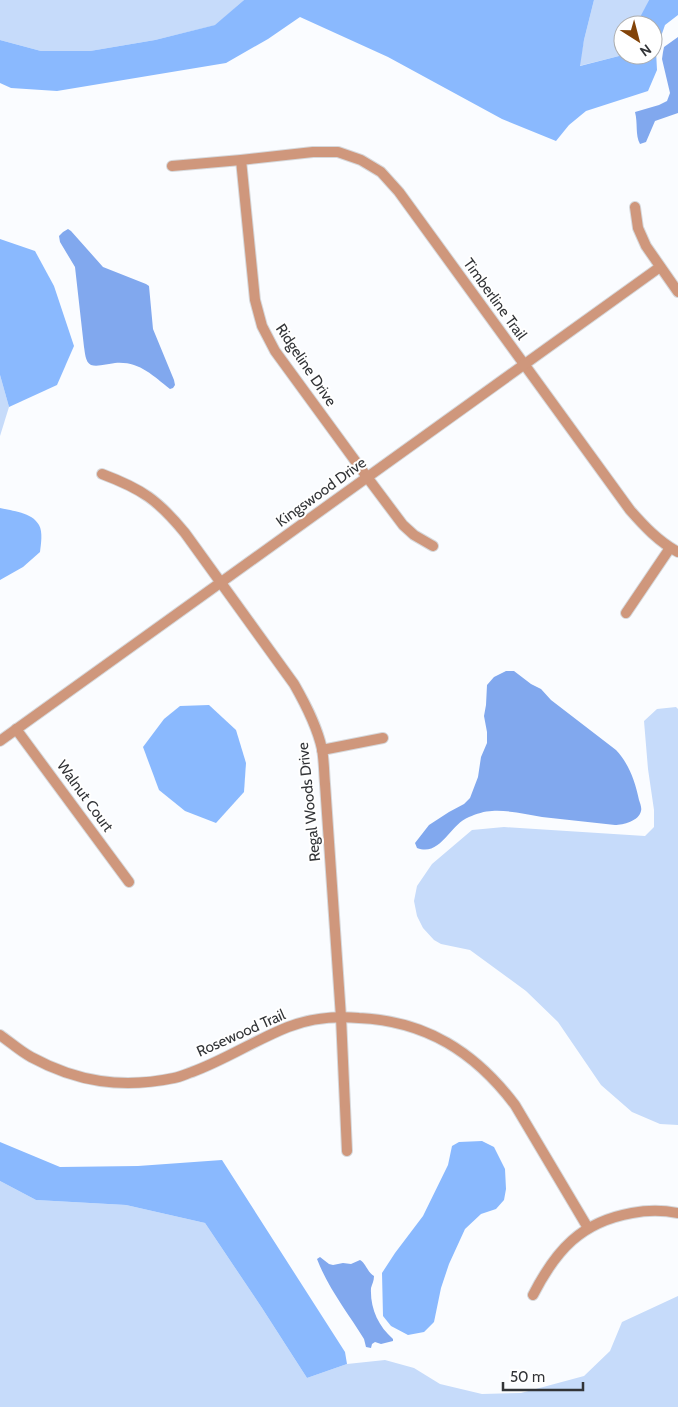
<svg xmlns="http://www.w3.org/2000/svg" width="678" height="1407" viewBox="0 0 678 1407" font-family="Cabin,sans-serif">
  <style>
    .green { fill: #c6dbfa }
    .forest { fill: #8ab9fe }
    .water { fill: #81a8ee }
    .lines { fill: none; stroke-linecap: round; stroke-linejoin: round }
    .street-casing { stroke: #d6d8db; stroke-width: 12 }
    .street { stroke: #cf977c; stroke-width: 10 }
    .labels { text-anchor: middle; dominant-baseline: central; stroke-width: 4; stroke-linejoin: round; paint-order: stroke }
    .street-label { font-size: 15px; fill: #323437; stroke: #fff }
  </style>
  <rect width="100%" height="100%" fill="#fafcff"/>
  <!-- green -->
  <g class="green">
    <path d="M0,0h244l-28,25 -61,15 -65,11h-49l-41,-11z"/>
    <path d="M594,0h55l-12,25h-14v25l-4,6 -40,10 5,-26z"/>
    <path d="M0,375l9,32 -9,29z"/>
    <path d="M676,707l2,2v416l-18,-1 -28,-12 -31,-27 -43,-63 -32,-31 -56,-41 -29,-6 -7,-4 -11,-12 -6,-12 -3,-15 3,-15 15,-22 40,-34 32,-3 141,9 9,-9v-17l-6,-41 -4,-48 13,-12z"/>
    <path d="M0,1181l36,19 90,5 79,18 57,85 45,70 40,-14 38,-4 29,8 26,16 42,10 39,-1 63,-17 26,-25 12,-29 56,-26v111h-678z"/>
  </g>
  <!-- forest -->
  <g class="forest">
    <path d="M244,0h350l-10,40 -4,26 39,-10 4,-7v6h30v-30h-17l13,-25h29v15l-13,10 -9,26 1,19 -9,21 -62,20 -17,14 -13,16 -54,-22 -114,-62 -88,-40 -32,22 -42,24 -169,28 -46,-3 -11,-5v-43l41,11h49l65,-11 60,-15z"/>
    <path d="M0,239l35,12 19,35 20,60 -17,39 -48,22 -9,-32z"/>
    <path d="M0,508c12,3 32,4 39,17 4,7 2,19 1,27l-17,15 -23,13z"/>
    <path d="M209,705l27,25 10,33 -2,29 -28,31 -31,-12 -26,-21 -16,-43 21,-28 16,-13z"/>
    <path d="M482,1141l12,6 11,22 1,20 -2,11 -8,9 -15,5 -16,15 -16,35 -8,24 -7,34 -10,10 -16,3 -17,-9 -8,-10 -1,-43 13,-20 28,-37 25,-51 4,-19 7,-4z"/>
    <path d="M0,1142l60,25 78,-1 84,-6 123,192 2,12 -40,14 -45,-70 -57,-85 -79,-18 -90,-5 -36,-19z"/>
  </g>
  <!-- water -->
  <g class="water">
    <path d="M678,37v76l-23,8 -9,21 -6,2c-5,-9 -2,-21 -5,-32l24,-7 8,-4 3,-8 -8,-34 1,-7 1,-5z"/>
    <path d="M68,229l3,2 32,36 43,17 3,2 4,43 21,51 1,5 -2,3 -3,1c-18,-14 -31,-28 -55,-26 -7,1 -18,4 -24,2 -6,-3 -6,-13 -7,-18l-9,-80 -15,-25 -1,-6 4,-4z"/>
    <path d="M506,671h8l17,13 10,5 10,11 65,50c13,14 19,31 23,50 1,3 3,8 2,11 -2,10 -18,14 -26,14 -24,-3 -49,-5 -73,-8 -16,-3 -34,-7 -50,-6 -7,0 -16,3 -23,6 -19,7 -28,40 -52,31l-2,-5 14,-18 20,-13 15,-8 6,-6 8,-21 3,-20 6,-14v-11l-3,-16 2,-11 1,-20 7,-8z"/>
    <path d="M320,1257l9,7 4,1 10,-2 8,1 9,-4c6,3 7,12 14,16 0,5 -2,8 -3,12 -1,20 7,38 22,51v2l-12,3 -6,-2 -3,2 -1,4 -5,-1 -2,-8c-16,-26 -36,-51 -47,-80z"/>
  </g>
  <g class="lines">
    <defs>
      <g id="street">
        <path d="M241,160l14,140 7,26 13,25 92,126 36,48 11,10 19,11"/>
        <path d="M172,166l69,-6 72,-8h25l23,8 20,12 18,20 231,318c14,16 29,32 48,42"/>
        <path d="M635,207l3,21 8,18 32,46"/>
        <path d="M102,474c40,15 56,26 83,59l109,151c12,21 23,42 28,65 2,11 2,23 3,35l16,233 6,134"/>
        <path d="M626,613l44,-65"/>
        <path d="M16,729l113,153"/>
        <path d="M0,741l660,-474"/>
        <path d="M322,750l61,-12"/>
        <path d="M0,1035c10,7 20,16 31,22 46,25 91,32 143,21 6,-1 12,-4 18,-6 33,-12 63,-32 96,-45 23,-9 46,-11 71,-9 67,3 116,34 156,87l73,123"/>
        <path d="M533,1295c23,-45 48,-73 99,-82 16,-3 30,-3 46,0"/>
      </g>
    </defs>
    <!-- street casing -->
    <use href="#street" class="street-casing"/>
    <!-- street -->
    <use href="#street" class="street"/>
  </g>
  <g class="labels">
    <!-- street labels -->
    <g class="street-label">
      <text transform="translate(495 299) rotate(54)">Timberline Trail</text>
      <text transform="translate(306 365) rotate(56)">Ridgeline Drive</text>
      <text transform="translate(321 492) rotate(-36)">Kingswood Drive</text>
      <text transform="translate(85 796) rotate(54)">Walnut Court</text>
      <text transform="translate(309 802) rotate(-96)">Regal Woods Drive</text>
      <text transform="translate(241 1033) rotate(-24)">Rosewood Trail</text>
    </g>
  </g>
  <!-- north arrow -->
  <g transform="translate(638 40) rotate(144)"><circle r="24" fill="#ffffff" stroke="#adaeaf"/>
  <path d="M0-4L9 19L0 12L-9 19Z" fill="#824308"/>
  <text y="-8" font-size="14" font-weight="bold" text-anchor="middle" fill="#323437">N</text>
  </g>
  <!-- scale -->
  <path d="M503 1382v8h80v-8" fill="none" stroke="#323437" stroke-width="2.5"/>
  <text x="510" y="1382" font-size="15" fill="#323437" stroke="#ffffff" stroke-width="4" paint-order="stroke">50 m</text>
</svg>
